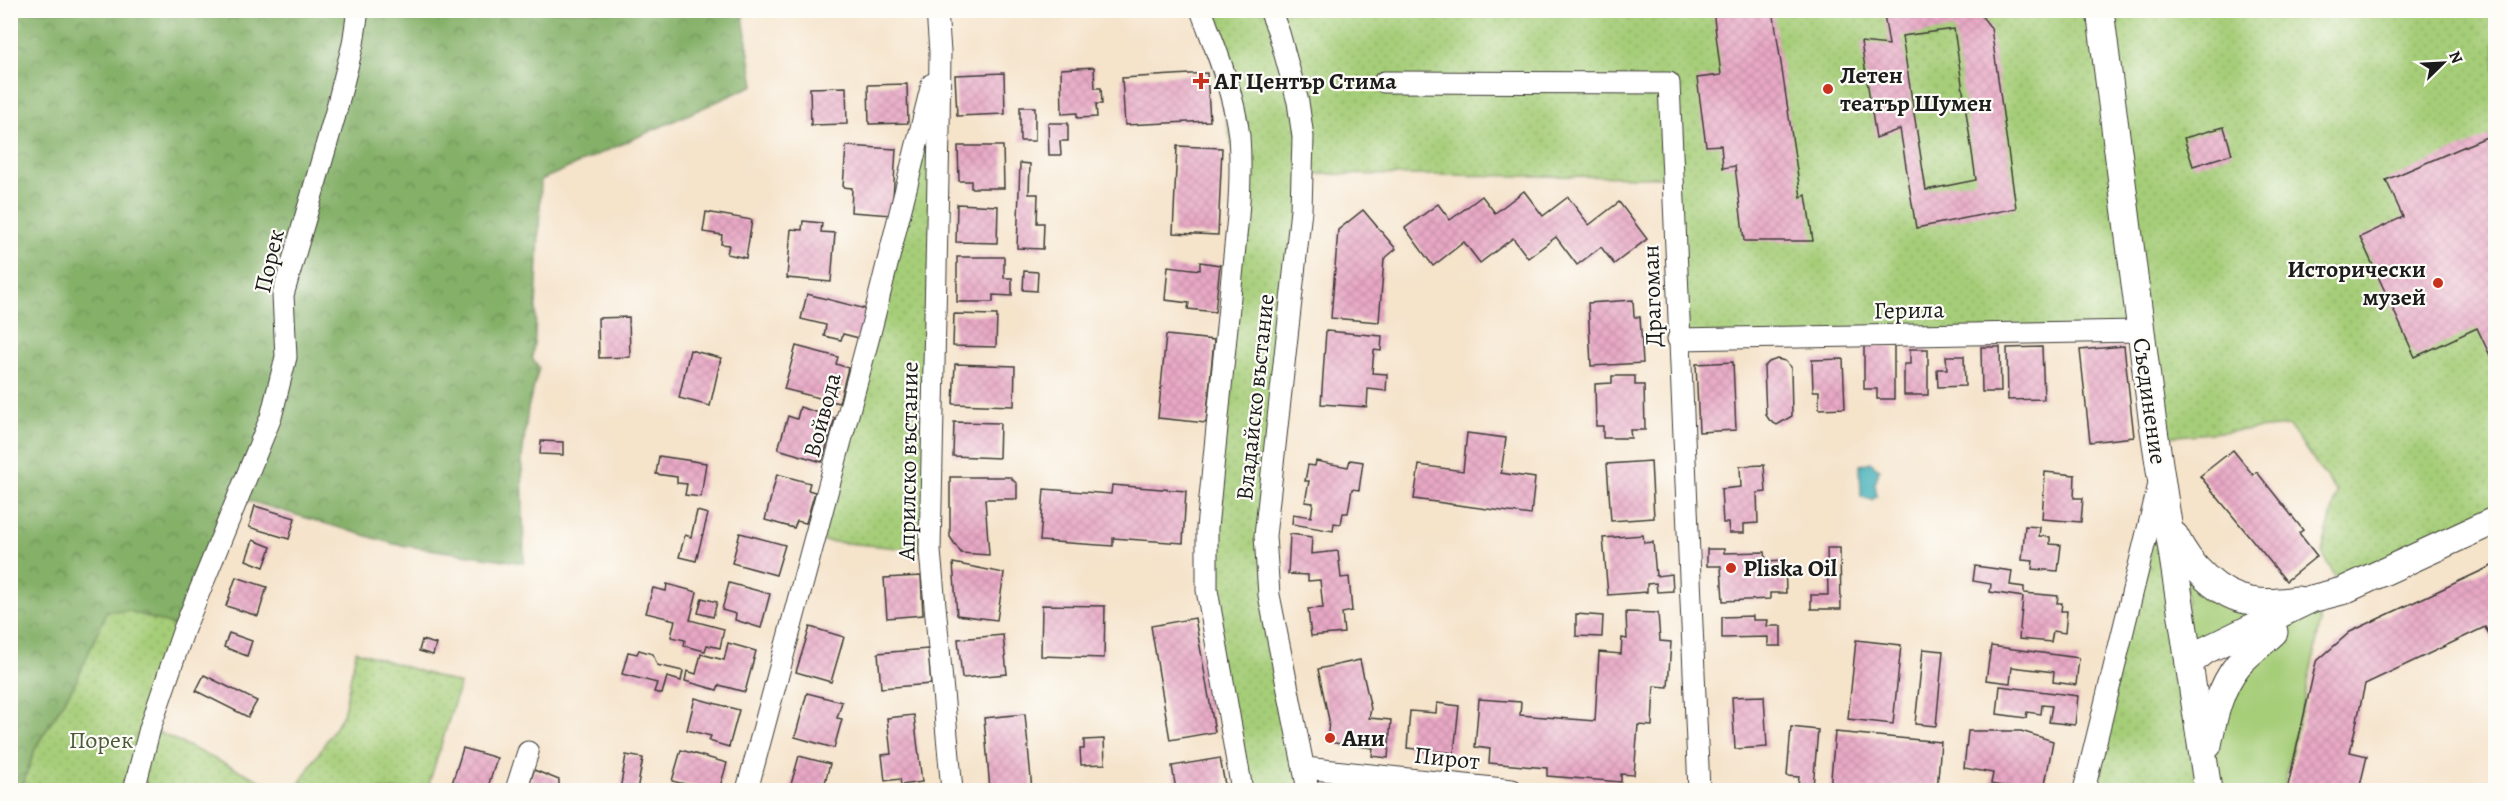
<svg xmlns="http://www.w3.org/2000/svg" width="2506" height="801" viewBox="0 0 2506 801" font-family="Alegreya,serif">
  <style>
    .grass { fill: #a6cd78; stroke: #61744a; stroke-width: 1.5 }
    .forest { fill: url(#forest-crowns); stroke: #506642; stroke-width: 1.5 }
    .park { fill: url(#park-dots); stroke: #61744a; stroke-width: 1.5 }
    .water { fill: #3bacb5; stroke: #2c6468; stroke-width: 1.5 }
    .building { fill: url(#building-cross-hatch); fill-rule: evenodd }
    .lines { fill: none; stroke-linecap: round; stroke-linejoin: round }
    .minor-casing { stroke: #3d3a36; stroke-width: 23 }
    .tertiary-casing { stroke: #3d3a36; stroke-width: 29 }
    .minor { stroke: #fff; stroke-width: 21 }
    .tertiary { stroke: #fff; stroke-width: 27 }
    .poi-dot { fill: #c8321e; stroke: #fdfcf7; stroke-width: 2 }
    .labels { text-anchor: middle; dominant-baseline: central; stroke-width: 4.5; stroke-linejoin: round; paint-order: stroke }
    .poi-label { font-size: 24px; font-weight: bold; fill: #1c1c1c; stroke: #fdfcf7; text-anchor: start }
    .street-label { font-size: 24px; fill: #1c1c1c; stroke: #fdfcf7 }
    .park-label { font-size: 24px; fill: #4c5a3c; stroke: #fdfcf7 }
  </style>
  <defs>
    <pattern id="forest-crowns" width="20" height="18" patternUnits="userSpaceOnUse" patternTransform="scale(1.5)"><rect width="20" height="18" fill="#84b068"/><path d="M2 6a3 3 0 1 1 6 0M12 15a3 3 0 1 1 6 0" fill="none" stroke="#6b8e55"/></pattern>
    <pattern id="park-dots" width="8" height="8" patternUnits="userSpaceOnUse" patternTransform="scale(1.5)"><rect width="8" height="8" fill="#a6cd78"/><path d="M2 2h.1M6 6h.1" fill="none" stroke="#8eaf67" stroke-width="1.8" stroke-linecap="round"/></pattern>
    <pattern id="building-cross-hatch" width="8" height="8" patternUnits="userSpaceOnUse" patternTransform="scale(1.5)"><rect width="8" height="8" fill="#e8a8c5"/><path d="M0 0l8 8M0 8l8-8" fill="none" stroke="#c690a9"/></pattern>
  </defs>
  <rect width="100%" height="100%" fill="#fdfcf7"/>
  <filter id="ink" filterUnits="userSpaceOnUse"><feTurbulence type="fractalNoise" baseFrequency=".0167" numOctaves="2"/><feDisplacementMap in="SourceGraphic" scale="12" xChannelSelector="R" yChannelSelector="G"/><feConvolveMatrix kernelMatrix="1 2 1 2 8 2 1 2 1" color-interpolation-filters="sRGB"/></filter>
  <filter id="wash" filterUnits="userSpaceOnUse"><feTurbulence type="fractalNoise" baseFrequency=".008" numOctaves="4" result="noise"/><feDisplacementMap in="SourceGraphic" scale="24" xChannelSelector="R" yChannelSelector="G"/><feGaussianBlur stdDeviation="1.35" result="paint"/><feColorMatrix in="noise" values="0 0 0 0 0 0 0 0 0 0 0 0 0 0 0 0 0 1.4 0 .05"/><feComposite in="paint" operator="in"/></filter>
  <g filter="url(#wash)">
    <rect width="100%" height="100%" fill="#f5e3ca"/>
    <!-- grass -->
    <g class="grass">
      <path d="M2185,556l85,46 -81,61z"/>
      <path d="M2318,610l2,13 -6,33 -31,134h-75l7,-78 59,-80z"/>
    </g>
    <!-- forest -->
    <path class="forest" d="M10,11h732l12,74 -213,95 -6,156 -3,22 7,10 -11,40 -6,50 2,105 -130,-19 -158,-47 -52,132 -77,-18 -31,71 -40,65 -15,43h-11z"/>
    <!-- park -->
    <g class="park">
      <path d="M1201,11h1294v509l-153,71 -20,-39 15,-59 -48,-67 -134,12 -15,-107 -462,8 -6,-162 -369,-3 -38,362 43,254h-66l-34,-182 32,-429z"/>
      <path d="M940,52l-10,499 -115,-11z"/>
      <path d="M2161,477l47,313h-124z"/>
      <path d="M107,611h22l55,18 -34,99 130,62h-259l15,-43 40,-65z"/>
      <path d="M356,651l104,33 -33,106h-132l48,-75z"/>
    </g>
    <!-- water -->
    <path class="water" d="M1870,462l9,7 -4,15 2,12 -5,4 -11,-3 -1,-32z"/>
    <g id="blocks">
      <!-- building -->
      <g class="building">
        <path d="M1713,10h60l28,187 5,-2 7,46h-69l-9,-75 -12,2 -2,-23 -15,1 -9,-68 24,-3z"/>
        <path d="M1903,10h74l14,18 25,180 -100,20 -16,-99 -24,9 -15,-96 28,3 -5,-31zM1954,29l22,151 -50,10 -24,-154z"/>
        <path d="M1094,67l1,21h6l1,16h-6l1,13 -20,1v-5l-15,1 -1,-45z"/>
        <path d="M1004,73l1,41 -48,2 -2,-41z"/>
        <path d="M1207,73l3,48 -85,4 -3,-47z"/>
        <path d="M907,84l1,39 -39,1 -1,-39z"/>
        <path d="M846,87l1,37 -36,1 -1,-37z"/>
        <rect x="1020" y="107" width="15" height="34"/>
        <path d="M1048,123h20v18h-8l1,14h-12z"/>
        <path d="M2224,127l8,27 -39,12 -9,-28z"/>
        <path d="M2496,133v68l-3,1 3,6v160l-19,-40 -62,29 -55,-120 43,-20 -17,-37z"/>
        <path d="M846,146l50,3 -4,66 -41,-3 1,-24 -9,-1z"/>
        <path d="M958,146h45l1,42h-33v-7h-12z"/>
        <path d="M1177,146l45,2 -4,87 -45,-2z"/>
        <path d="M1020,163l10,1 -1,30h9l-1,29h7l-1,26 -26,-1z"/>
        <path d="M1524,191l19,25 25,-19 21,28 30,-23 28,37 -33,25 -13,-17 -24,18 -21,-28 -28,21 -15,-20 -33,25 -16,-21 -31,24 -28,-38 33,-24 12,16 32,-24 13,17z"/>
        <path d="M957,204l41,2 -1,37 -41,-1z"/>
        <path d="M1363,210l33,39 -12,10 -5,63 -48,-4 7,-88z"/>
        <path d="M706,212l46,8 -6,38 -19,-4 2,-9 -8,-1 1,-9 -19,-3z"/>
        <path d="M803,221l19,2 -1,9 14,1 -4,49 -44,-4 4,-49 11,1z"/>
        <path d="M957,257h47v21h8v18l-19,-1v7h-36z"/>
        <path d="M1200,262l20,3 -5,47 -27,-3 1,-6 -24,-3 3,-34 32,4z"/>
        <path d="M1024,271l14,1 -1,19 -14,-1z"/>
        <path d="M807,294l59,15 -7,29 -16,-4 -2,6 -17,-4 2,-11 -25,-6z"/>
        <path d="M1633,300l1,17h6l3,46 -52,3 -3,-63z"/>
        <path d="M954,314l43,1 -1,32 -43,-1z"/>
        <path d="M629,317l1,40 -31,1 -1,-40z"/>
        <path d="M1326,331l56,5 -1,15 -7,-1 -2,23 15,1 -1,17 -18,-2 -1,18 -46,-3z"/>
        <path d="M1166,335l48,5 -8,83 -48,-5z"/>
        <path d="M796,346l42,11 -2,7 12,4 -9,35 -55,-14z"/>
        <path d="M1864,346h30v53h-17v-10h-13z"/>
        <path d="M2124,346l10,91 -44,5 -10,-92z"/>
        <path d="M1981,347h19l1,45h-19z"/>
        <path d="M2042,347l2,52 -36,1 -1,-52z"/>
        <path d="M1910,349h18v46h-24v-31h6z"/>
        <path d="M690,350l31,8 -11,48 -31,-8z"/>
        <path d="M1946,356h18l1,30 -27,1 -1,-18h10z"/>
        <path d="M1777,359l8,2 6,6 1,49 -15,9 -7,-4 -4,-6 -2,-48 5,-5z"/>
        <path d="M1843,359l2,49 -26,1v-18h-6l-1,-31z"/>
        <path d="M1733,362l3,68 -37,2 -3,-68z"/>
        <path d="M955,364l60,2 -1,40 -61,-2z"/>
        <path d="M1612,376h23v9h9l1,45h-15l1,8h-28v-12h-7l-1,-42 17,-1z"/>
        <path d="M800,407l35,11 -13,44 -44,-13 10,-33 9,3z"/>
        <path d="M954,422l46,1 -1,35 -46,-2z"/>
        <path d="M1467,433l39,5 -5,35 34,5 -4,37 -117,-16 5,-34 44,6z"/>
        <path d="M541,441l22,1v13l-23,-1z"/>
        <path d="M2233,450l20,25 4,-3 46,58 -4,3 18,23 -31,25 -86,-105z"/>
        <path d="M659,456l47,7 -5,34 -16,-2 2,-11 -10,-1v-6l-21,-3z"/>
        <path d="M1350,460l13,2 -4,28 -7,-1 -4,24h-5l-2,11 -7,-1 -1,8 -41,-7 1,-10 18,3 2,-14 -8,-1 4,-21h-4l3,-16 7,1 1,-5 32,6z"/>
        <path d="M1651,461l3,57 -43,3 -4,-57z"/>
        <path d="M1764,465l2,27 -9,1 1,30 -14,1v9h-15l-1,-10h-5l-2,-34 20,-2 -1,-21z"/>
        <path d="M2045,472l30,3 -1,23h9l-2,24 -39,-3z"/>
        <path d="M777,474l33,9 -2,7 7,2 -9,31 -9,-2 -3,7 -29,-8z"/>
        <path d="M950,477h60l7,7v15h-32l4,56 -28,-2 -11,-16z"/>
        <path d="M1112,485l74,6 -3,52 -70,-5v8l-73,-5 4,-52 67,5z"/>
        <path d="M255,506l40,12 -6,21 -40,-12z"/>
        <path d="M697,511l11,3 -12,47 -17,-4 6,-22 6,2z"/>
        <path d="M2025,526l15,1 -1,9 11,1v7l11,1 -3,26 -26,-2 1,-8 -11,-1z"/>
        <path d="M740,533l45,12 -9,30 -44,-12z"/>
        <path d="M1290,534l22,3 -1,17 27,-3 3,27 8,-1 3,34 -10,2 2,20 -33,3 -3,-27 15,-1 -3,-28 -12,1v-6l-20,-1z"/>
        <path d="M1643,535l1,8 9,-1 3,34 16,-2 1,17 -16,1 -1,-9 -9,1v8l-39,3 -5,-57z"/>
        <path d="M253,540l18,7 -7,20 -18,-7z"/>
        <path d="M1827,548h13l1,61h-30v-14h17z"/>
        <path d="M1707,549h17v4l41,-1 1,9 19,-1 1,33h-16v6l-47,2 -2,-35h-14z"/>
        <path d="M953,563l51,10 -7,47 -40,-5z"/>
        <path d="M2496,564v82l-11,-19 -120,57 -15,68 17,4 -8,34h-72l29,-128 34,-30z"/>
        <path d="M1975,566l37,5 -2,14 14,2v6l34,3 -1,7h5l-1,8h6l-2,22 -12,-2 -2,11 -32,-3 4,-42 -33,-5 1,-8 -18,-3z"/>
        <path d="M921,576l2,39 -36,3 -3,-40z"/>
        <path d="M236,577l31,10 -9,29 -32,-10z"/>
        <path d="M729,583l41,11 -9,34 -26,-8 1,-6 -14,-4z"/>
        <path d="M667,584l30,8 -7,28 34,9 -4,19 -13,-3 -2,6 -21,-5 1,-6 -14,-3 4,-17 -29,-7 7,-25 13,3z"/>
        <path d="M702,598l15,4 -4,15 -15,-4z"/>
        <path d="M1042,605l63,1 -1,52 -63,-2z"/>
        <path d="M1626,612l32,1 2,28 11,1 -3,45 -14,-1 -2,40 -14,-1 -4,50 -13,-1v8l-74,-6v-8l-58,-5 1,-14 -15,-2 4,-48 42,3 -1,13 75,6 4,-69 22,2 1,-16 5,1z"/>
        <path d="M1576,614l27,2 -1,21 -26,-1z"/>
        <path d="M1753,616v4h15l-1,6h14v20h-13v-9l-46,1v-21z"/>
        <path d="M1195,618l20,114 -45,8 -19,-114z"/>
        <path d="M810,627l34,10 -13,45 -35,-10z"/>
        <path d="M229,633l23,8 -5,15 -23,-9z"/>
        <path d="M1003,635l4,39 -45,4 -4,-39z"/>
        <path d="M422,640l14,4 -3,11 -14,-4z"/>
        <path d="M1856,640l45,5 -8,79 -45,-5z"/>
        <path d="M728,643l28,8 -11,41 -26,-7 -2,5 -32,-9 2,-10 9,3 5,-20 23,6z"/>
        <path d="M1991,646l88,12 -3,27 -23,-3 1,-10 -42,-5 -2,16 -24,-3z"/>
        <path d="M928,649l3,35 -50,4 -3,-35z"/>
        <path d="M1923,649l20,2 -7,75 -21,-2z"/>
        <path d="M639,650l14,4 4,11 26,6 -2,10 -14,-4 -5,17 -8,-2 3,-9 -35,-9 6,-22 9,2z"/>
        <path d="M1360,660l11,49 -2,9 22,2 -3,38 -16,-2 1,-8 -46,-6 2,-22 -11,-51z"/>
        <path d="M204,675l53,26 -9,16 -52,-26z"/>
        <path d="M2000,686l78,10 -3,29 -26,-3 3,-16 -10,-1 -1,9 -14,-2 -1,6 -29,-4z"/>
        <path d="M807,693l35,9 -5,16 5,1 -8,29 -39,-11z"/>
        <path d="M1764,696l3,51 -32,2 -3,-52z"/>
        <path d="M695,698l44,12 -10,37 -20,-6 2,-5 -24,-6z"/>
        <path d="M1437,703l22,3 -5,47 -47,-5 3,-37 26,2z"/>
        <path d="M1025,714l7,76h-42l-6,-72z"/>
        <path d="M914,715l8,67 -21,3 -1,-6 -15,2 -3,-26 9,-1 -4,-36z"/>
        <path d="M1791,727l27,3 -5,57 -15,-1 1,-9 -12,-1z"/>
        <path d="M1968,731h53l32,10 -9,49h-21l-32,-6 2,-11 -29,-5z"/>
        <path d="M1835,732l106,10 -4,48h-107z"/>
        <path d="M1104,739l1,25 -24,1 -1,-16h4v-9z"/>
        <path d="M463,748l34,10 -10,32h-37z"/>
        <path d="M681,750l46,13 -8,27h-23l1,-3 -25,-6z"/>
        <path d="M626,755l17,3 -6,32h-17z"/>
        <path d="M799,756l31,8 -7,26h-23l-10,-2z"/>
        <path d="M1220,758l6,32h-50l-4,-24z"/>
        <path d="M534,770l25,10v10h-31z"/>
      </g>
    </g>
  </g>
  <g filter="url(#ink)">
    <use href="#blocks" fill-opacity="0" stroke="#3d3a36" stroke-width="1.5"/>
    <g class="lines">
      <defs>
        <g id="minor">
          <path d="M937,10l3,42 -1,78 -9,421 22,239"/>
          <path d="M1201,10c15,40 33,83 38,126 2,27 1,54 -1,80l-31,312v62l35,200"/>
          <path d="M1270,10l9,23 19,69 5,35 -2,73 -36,326 4,59 39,195"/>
          <path d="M1384,82l285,1 30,707"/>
          <path d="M1678,339l462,-8"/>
          <path d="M1305,768l207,22"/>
          <path d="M134,790l16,-62 34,-99 87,-212 15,-60 -3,-62 52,-180 18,-71 5,-34"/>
          <path d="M516,790l12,-38"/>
          <path d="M747,790l124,-461 61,-245"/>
          <path d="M2084,790l75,-306"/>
        </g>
        <g id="tertiary">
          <path d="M2100,10l52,407 56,373"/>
          <path d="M2175,536c14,29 42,60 76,65 15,3 31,1 47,-1"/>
          <path d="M2189,663l17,-13 105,-51 31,-8 154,-71"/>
          <path d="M2208,745c5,-27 12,-58 30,-80 10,-12 25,-22 36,-33"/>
        </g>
      </defs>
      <!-- minor casing -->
      <use href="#minor" class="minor-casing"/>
      <!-- tertiary casing -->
      <use href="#tertiary" class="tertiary-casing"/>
      <!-- minor -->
      <use href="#minor" class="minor"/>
      <!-- tertiary -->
      <use href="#tertiary" class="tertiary"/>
    </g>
  </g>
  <!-- markers -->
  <g class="poi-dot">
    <path d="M1198 72h6v6h6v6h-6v6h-6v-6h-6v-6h6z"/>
    <circle cx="1828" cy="89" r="6"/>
    <circle cx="2438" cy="283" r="6"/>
    <circle cx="1731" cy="568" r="6"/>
    <circle cx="1330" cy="738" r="6"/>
  </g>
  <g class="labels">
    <!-- poi labels -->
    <g class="poi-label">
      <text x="1840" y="75">Летен<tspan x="1840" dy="28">театър Шумен</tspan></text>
      <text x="1214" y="81">АГ Център Стима</text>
      <text x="2426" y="269" text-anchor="end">Исторически<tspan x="2426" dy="28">музей</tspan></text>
      <text x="1743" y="568">Pliska Oil</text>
      <text x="1342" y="738">Ани</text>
    </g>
    <!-- street labels -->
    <g class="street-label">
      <text transform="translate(269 261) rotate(-77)">Порек</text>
      <text transform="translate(1652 296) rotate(-92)">Драгоман</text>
      <text transform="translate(1909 310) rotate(-1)">Герила</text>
      <text transform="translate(1255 397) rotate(-84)">Владайско въстание</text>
      <text transform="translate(2150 401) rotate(82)">Съединение</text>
      <text transform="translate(822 415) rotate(-75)">Войвода</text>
      <text transform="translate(908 461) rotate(-89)">Априлско въстание</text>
      <text transform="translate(1447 758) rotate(6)">Пирот</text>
    </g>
    <!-- park labels -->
    <g class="park-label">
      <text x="101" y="740">Порек</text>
    </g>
  </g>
  <!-- margin -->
  <rect width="2506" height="801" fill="none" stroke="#fdfcf7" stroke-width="36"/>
  <!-- north arrow -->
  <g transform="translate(2443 63) rotate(66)" stroke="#fdfcf7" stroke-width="4.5" paint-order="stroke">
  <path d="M0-4.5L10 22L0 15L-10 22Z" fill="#1c1c1c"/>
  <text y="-9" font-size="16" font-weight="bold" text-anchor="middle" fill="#1c1c1c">N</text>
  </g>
</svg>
